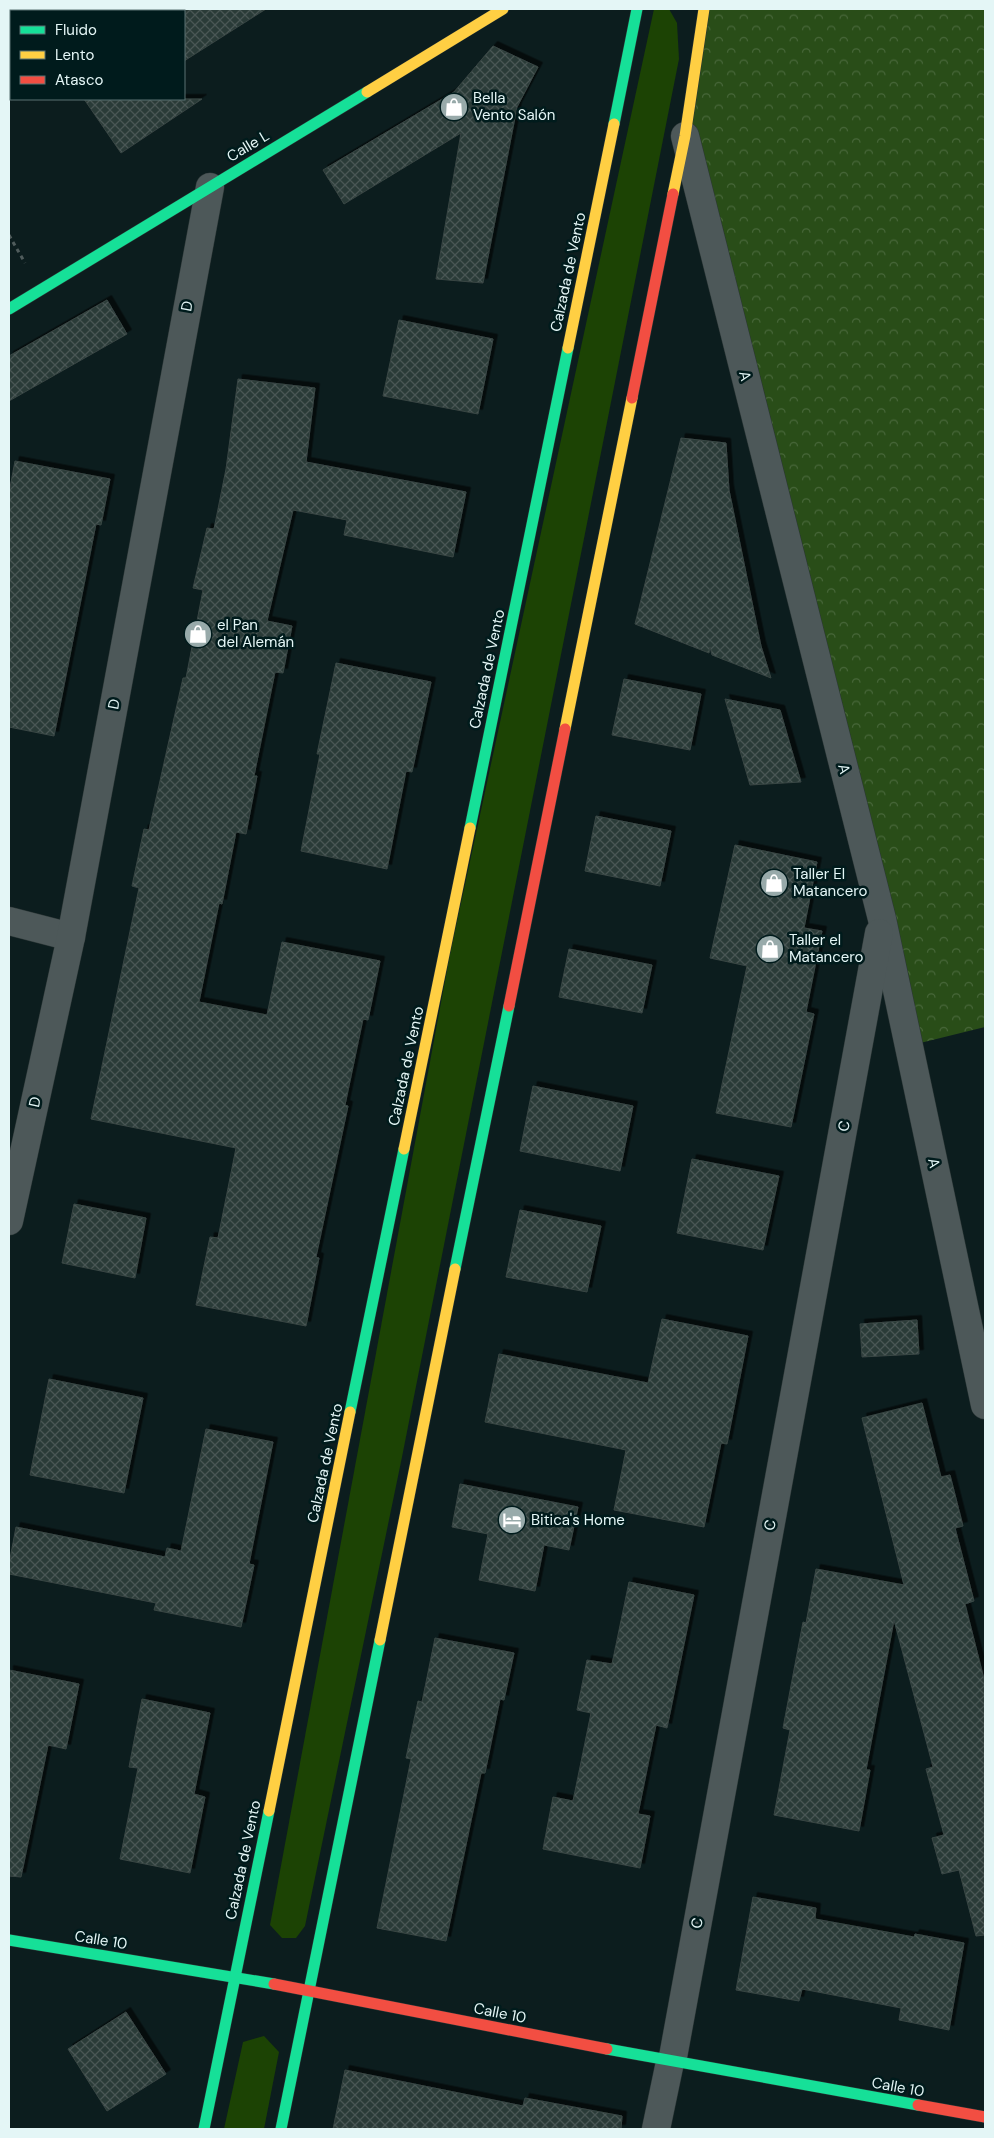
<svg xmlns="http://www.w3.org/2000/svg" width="994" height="2138" viewBox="0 0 994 2138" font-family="'DM Sans',sans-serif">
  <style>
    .grass { fill: #1c4304 }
    .forest { fill: url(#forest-crowns) }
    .building { fill: url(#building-cross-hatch); stroke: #394644; filter: url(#shadow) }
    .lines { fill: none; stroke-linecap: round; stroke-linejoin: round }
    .street-casing { stroke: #2b3636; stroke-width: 29 }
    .fast-casing { stroke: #2b3636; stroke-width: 12 }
    .slow-casing { stroke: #2b3636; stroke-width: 12 }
    .jam-casing { stroke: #2b3636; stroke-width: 12 }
    .path { stroke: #505c5c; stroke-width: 3; stroke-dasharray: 4 4; stroke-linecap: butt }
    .street { stroke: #4d5859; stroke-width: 28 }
    .fast { stroke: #16e098; stroke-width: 11 }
    .slow { stroke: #ffcf43; stroke-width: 11 }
    .jam { stroke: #f24e42; stroke-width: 11 }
    .labels { text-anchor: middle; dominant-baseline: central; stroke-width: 5; stroke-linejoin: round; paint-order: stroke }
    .poi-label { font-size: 15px; fill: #e4f6f6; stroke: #001b1c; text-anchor: start }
    .street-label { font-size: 15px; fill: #e4f6f6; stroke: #001b1c }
  </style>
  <defs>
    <pattern id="forest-crowns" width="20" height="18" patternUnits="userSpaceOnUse" patternTransform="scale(1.25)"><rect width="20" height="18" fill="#294d18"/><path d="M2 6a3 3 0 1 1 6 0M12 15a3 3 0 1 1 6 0" fill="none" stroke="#48673a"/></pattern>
    <pattern id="building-cross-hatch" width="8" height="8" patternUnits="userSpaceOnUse" patternTransform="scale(1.25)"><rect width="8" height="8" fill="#2a3a37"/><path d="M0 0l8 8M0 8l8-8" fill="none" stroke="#495755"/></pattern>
    <filter id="shadow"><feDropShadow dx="4.5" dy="-4.5" stdDeviation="0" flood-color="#0009"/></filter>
  </defs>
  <rect width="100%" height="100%" fill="#0c1d1e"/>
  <!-- grass -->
  <g class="grass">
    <path d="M654,9h15l8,14 2,36 -277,1398 -97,469 -9,12h-14l-12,-13 180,-971z"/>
    <path d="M264,2036l15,16 -15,77h-40l19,-87z"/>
  </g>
  <!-- forest -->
  <path class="forest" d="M704,9h281v1018l-77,19 -223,-910z"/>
  <!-- building -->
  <g class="building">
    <path d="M184,9h82l-82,52z"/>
    <path d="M493,46l45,21 -21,40 -34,176 -47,-4 25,-146 -117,71 -21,-34 131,-78z"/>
    <path d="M84,99h118l-81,54z"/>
    <path d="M107,300l20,34 -118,67v-45z"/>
    <path d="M399,320l94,19 -15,75 -95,-18z"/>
    <path d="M238,379l77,9 -9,74 160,30 -13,65 -109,-22 3,-15 -54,-10 -26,111 25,5 -9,47 -8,-1 -21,104h3l-11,58 -10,-2 -14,72 -3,-1 -20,99 68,13 15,-73 98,19 -12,59 -5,-1 -18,86 3,1 -32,151 3,1 -13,68 -110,-21 14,-68 8,1 18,-90 -145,-29 48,-231 -7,-2 12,-57 5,1 34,-152h3l17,-88 -10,-2 14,-60 7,1 12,-60z"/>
    <path d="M681,438l45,5 3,47 32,156 10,32 -59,-23 -2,-8 -1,6 -74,-29z"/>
    <path d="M15,461l95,18 -9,46 -5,-1 -42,212 -45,-9v-234z"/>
    <path d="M336,663l95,19 -19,90 -6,-1 -19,98 -86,-18 19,-97h-3z"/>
    <path d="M624,679l77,15 -11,56 -78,-15z"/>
    <path d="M725,699l55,11 21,72 -51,3z"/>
    <path d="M596,816l75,15 -11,55 -75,-15z"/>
    <path d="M735,845l82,17 -13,66 18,3 -16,81 8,2 -23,113 -75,-14 31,-147 -37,-8z"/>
    <path d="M569,949l83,16 -10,48 -83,-16z"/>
    <path d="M533,1086l100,20 -13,65 -100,-20z"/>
    <path d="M692,1159l87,17 -16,74 -86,-17z"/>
    <path d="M74,1204l72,14 -11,60 -73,-15z"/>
    <path d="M520,1210l81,16 -14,66 -81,-15z"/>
    <path d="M662,1319l86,17 -21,108 -6,-1 -17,84 -90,-17 12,-60 -141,-28 14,-68 149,29z"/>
    <path d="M917,1320l2,34 -57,3 -2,-33z"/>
    <path d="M49,1379l94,19 -19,95 -94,-18z"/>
    <path d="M922,1403l19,74 9,-2 13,51 -8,2 19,73 -9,3 20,79v252l-9,1 -17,-66 -17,4 -10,-36 12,-3 -18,-66 7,-2 -39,-147 -28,150h4l-11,61 -85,-16 16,-85 -7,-2 20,-106 3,1 10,-54 88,16 -42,-167z"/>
    <path d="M206,1429l67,13 -24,122 5,1 -13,62 -87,-17 2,-7 -147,-29v-10l7,-37 149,30 2,-9 14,3z"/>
    <path d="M460,1484l118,23 -9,43 -25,-5 -9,46 -56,-11 9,-46 -36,-7z"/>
    <path d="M629,1582l65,13 -27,133 -11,-3 -18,89 12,2 -10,52 -97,-19 10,-52 20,4 18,-88 -14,-3 10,-50 25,4z"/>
    <path d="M435,1638l79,15 -10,47 -4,-1 -15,74h-4l-35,168 -69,-13 34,-169 -5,-1 12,-57 4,1z"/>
    <path d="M9,1670l70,14 -13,65 -18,-4 -27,132 -12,-1z"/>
    <path d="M142,1699l68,14 -16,81 11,3 -15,76 -70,-14 18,-91 -9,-1z"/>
    <path d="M753,1897l63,11 -1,11 99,18 1,-3 49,9 -15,87 -50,-10 2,-12 -99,-19 -3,12 -63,-11z"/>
    <path d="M126,2012l40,62 -59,37 -39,-62z"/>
    <path d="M345,2070l178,36 2,-8 97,18 -1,13h-288z"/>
  </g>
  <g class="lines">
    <defs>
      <g id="street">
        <path d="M685,136l197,783 103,486"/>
        <path d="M9,921l62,16"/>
        <path d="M9,1221l62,-284 139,-750"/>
        <path d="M656,2129l14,-67 3,-5 206,-1124"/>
      </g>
      <g id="fast">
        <path d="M614,124l23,-115"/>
        <path d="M9,309l358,-217"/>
        <path d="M470,828l98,-480"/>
        <path d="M455,1269l54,-263"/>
        <path d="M350,1412l54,-263"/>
        <path d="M9,1940l265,44"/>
        <path d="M607,2049l311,56"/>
        <path d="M204,2129l65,-318"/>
        <path d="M281,2129l99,-489"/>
      </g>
      <g id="slow">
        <path d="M367,92l136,-83"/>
        <path d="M673,194l12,-58 19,-127"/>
        <path d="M568,348l46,-224"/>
        <path d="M565,729l67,-331"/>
        <path d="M404,1149l66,-321"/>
        <path d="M380,1640l75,-371"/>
        <path d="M269,1811l81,-399"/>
      </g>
      <g id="jam">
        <path d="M632,398l41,-204"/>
        <path d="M509,1006l56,-277"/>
        <path d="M274,1984l333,65"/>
        <path d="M918,2105l67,12"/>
      </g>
    </defs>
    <!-- street casing -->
    <use href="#street" class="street-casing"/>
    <!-- fast casing -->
    <use href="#fast" class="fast-casing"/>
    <!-- slow casing -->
    <use href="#slow" class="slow-casing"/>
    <!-- jam casing -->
    <use href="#jam" class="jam-casing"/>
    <!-- path -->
    <g class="path">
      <path d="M111,11l5,-2"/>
      <path d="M9,73l2,-2"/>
      <path d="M9,235l16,28"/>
    </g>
    <!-- street -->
    <use href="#street" class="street"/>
    <!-- fast -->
    <use href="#fast" class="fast"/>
    <!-- slow -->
    <use href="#slow" class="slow"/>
    <!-- jam -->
    <use href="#jam" class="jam"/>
  </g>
  <!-- icons -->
  <defs>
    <symbol id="shop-disc" viewBox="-11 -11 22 22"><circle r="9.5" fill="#98aaaa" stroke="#001b1c"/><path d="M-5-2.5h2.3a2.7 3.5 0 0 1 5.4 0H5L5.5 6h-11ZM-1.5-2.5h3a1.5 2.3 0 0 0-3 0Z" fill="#fff"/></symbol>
    <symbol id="hotel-disc" viewBox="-11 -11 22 22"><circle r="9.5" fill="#98aaaa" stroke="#001b1c"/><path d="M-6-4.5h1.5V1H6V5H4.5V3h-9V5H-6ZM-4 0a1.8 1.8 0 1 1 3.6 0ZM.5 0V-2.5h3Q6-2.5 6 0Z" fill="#fff"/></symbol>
  </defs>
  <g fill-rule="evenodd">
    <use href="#shop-disc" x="438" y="91" width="32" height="32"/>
    <use href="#shop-disc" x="182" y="618" width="32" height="32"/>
    <use href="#shop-disc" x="758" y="867" width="32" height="32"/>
    <use href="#shop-disc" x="754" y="933" width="32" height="32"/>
    <use href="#hotel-disc" x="496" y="1504" width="32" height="32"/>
  </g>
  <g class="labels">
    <!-- poi labels -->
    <g class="poi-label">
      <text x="473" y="98">Bella<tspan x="473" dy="17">Vento Salón</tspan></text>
      <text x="217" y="625">el Pan<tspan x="217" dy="17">del Alemán</tspan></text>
      <text x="793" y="874">Taller El<tspan x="793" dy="17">Matancero</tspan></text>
      <text x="789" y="940">Taller el<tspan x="789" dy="17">Matancero</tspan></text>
      <text x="531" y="1520">Bitica's Home</text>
    </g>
    <!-- street labels -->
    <g class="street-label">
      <text transform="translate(248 146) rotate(-31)">Calle L</text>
      <text transform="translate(568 272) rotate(-78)">Calzada de Vento</text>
      <text transform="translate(187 306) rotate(-80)">D</text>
      <text transform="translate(745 376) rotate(76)">A</text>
      <text transform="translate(487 669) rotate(-78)">Calzada de Vento</text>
      <text transform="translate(114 704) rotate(-80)">D</text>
      <text transform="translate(844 769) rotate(76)">A</text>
      <text transform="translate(406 1066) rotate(-78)">Calzada de Vento</text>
      <text transform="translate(35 1102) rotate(-78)">D</text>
      <text transform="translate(844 1126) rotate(-80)">C</text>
      <text transform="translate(934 1163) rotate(78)">A</text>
      <text transform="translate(325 1463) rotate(-78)">Calzada de Vento</text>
      <text transform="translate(770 1525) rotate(-80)">C</text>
      <text transform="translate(243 1860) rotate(-78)">Calzada de Vento</text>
      <text transform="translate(697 1923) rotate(-80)">C</text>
      <text transform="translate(101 1940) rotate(9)">Calle 10</text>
      <text transform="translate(500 2013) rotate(11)">Calle 10</text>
      <text transform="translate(898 2087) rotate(10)">Calle 10</text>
    </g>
  </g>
  <!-- border -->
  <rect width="994" height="2138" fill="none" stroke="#e4f6f6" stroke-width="20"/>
  <!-- legend -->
  <rect x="10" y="10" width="175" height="90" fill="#001b1c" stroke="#5b7373"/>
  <rect x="20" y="26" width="25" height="8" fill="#16e098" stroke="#5b7373"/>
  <text x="55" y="35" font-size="15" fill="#e4f6f6">Fluido</text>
  <rect x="20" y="51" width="25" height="8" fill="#ffcf43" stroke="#5b7373"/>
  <text x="55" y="60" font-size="15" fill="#e4f6f6">Lento</text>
  <rect x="20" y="76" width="25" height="8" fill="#f24e42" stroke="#5b7373"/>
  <text x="55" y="85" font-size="15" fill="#e4f6f6">Atasco</text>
</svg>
